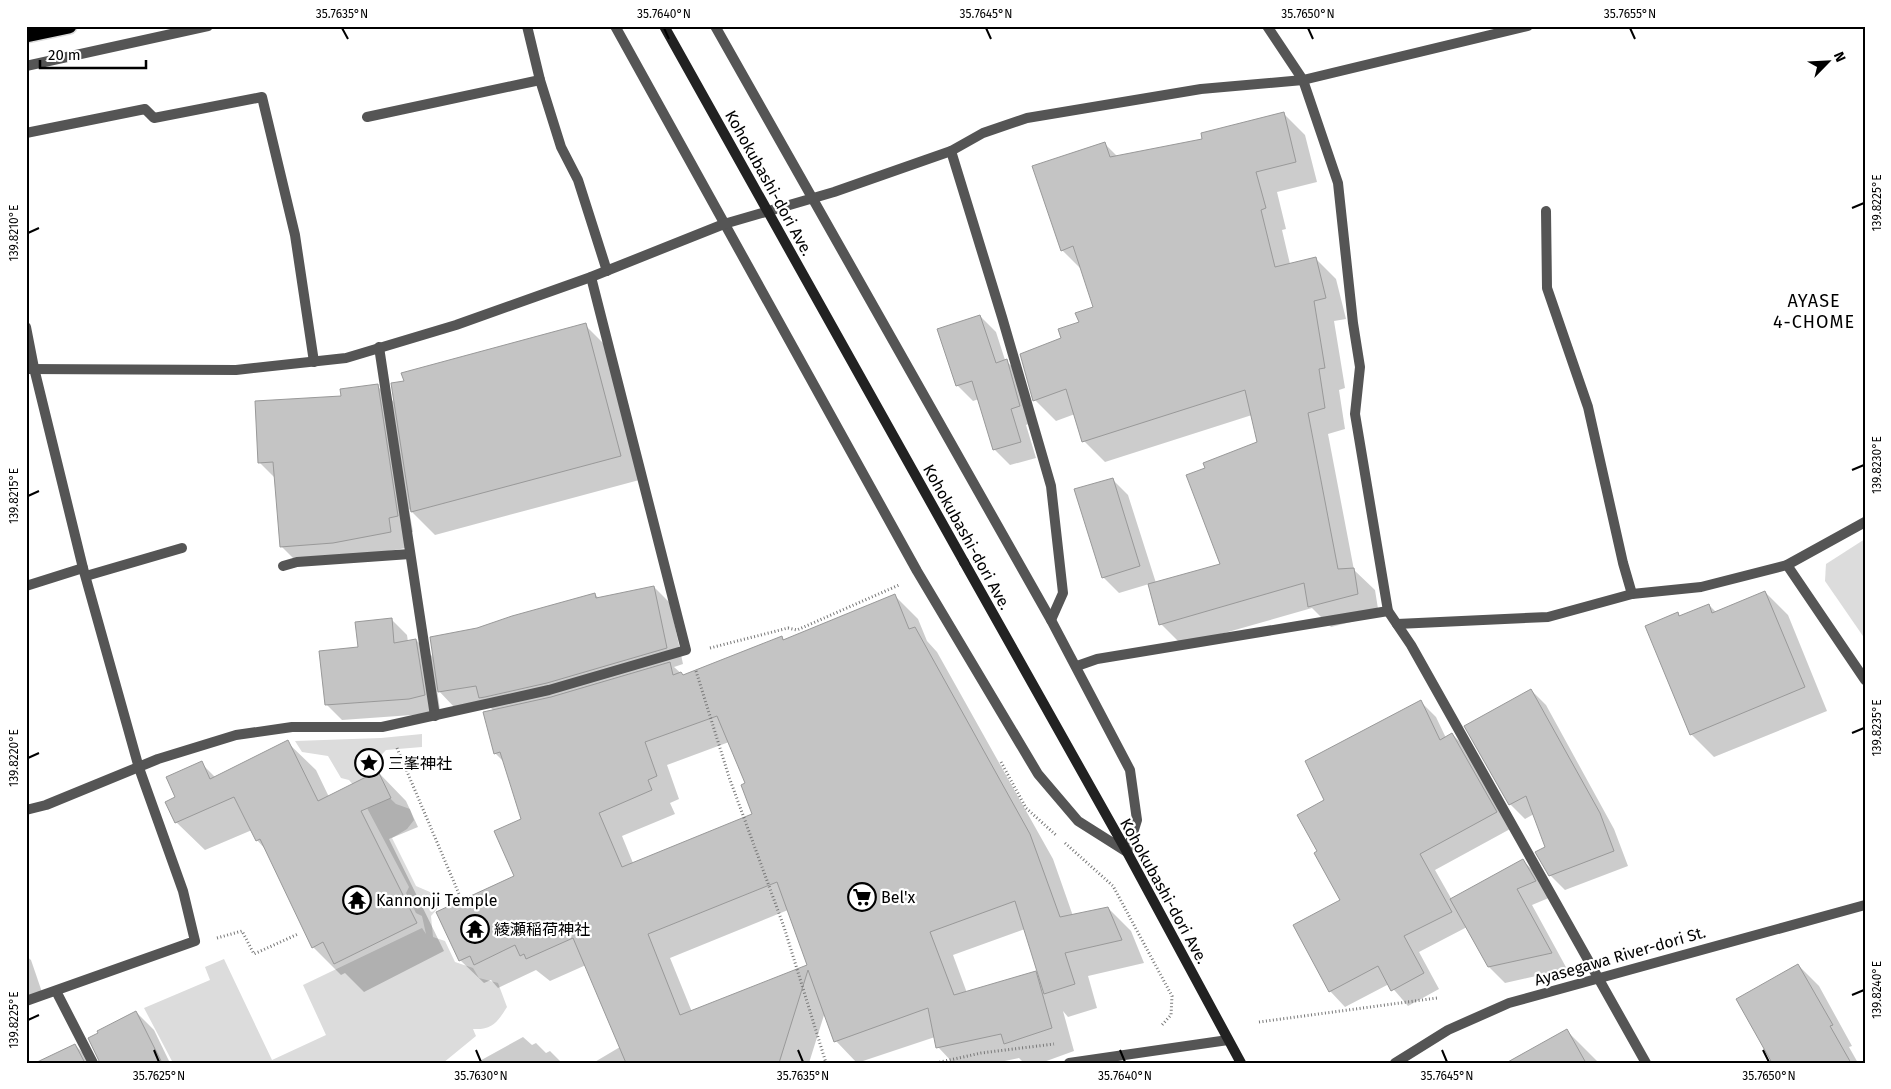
<svg xmlns="http://www.w3.org/2000/svg" width="1891" height="1089" viewBox="0 0 1891 1089" font-family="'Fira Sans','Noto Sans JP',sans-serif">
  <style>
    .green { fill: #dcdcdc }
    .shadow { fill: #0003; fill-rule: evenodd }
    .building { fill: #c4c4c4; stroke: #999; fill-rule: evenodd }
    .lines { fill: none; stroke-linecap: round; stroke-linejoin: round }
    .motorway-casing { stroke: #dbdbdb; stroke-width: 18 }
    .path { stroke: #777; stroke-width: 3; stroke-dasharray: 1 2.5; stroke-linecap: butt }
    .service { stroke: #555; stroke-width: 10 }
    .minor { stroke: #555; stroke-width: 10 }
    .tertiary { stroke: #555; stroke-width: 10 }
    .secondary { stroke: #222; stroke-width: 10 }
    .motorway { stroke: #000; stroke-width: 15 }
    .secondary-bridge { stroke: #222; stroke-width: 10 }
    .ticks { fill: none; stroke: #000; stroke-width: 2 }
    .labels { text-anchor: middle; dominant-baseline: central; stroke-width: 4.5; stroke-linejoin: round; paint-order: stroke }
    .street-label { font-size: 16px; fill: #000; stroke: #fff }
    .poi-label { font-size: 16px; fill: #000; stroke: #fff; text-anchor: start }
    .neighbourhood-label { font-size: 18px; letter-spacing: 1px; fill: #000; stroke: #fff }
    .neatline { fill: none; stroke: #000; stroke-width: 2 }
    .ticks-label { font-size: 12px; text-anchor: middle; fill: #000 }
  </style>
  <rect width="100%" height="100%" fill="#fff"/>
  <!-- green -->
  <g class="green">
    <path d="M1865,539v100l-40,-58 1,-17z"/>
    <path d="M422,734v13l-36,3 -16,17 -1,11 27,26 14,5 4,11 -7,9 -15,9 24,48 14,6 8,16 -7,8 2,21 12,4 10,21 18,6 6,10 19,5 9,24c-10,16 -15,23 -34,22l3,7 -33,27h-270l-29,-55 66,-28 -5,-13 19,-8 48,101 54,-25 -23,-50 119,-57 4,6 -4,-18 -6,-3 -10,-20 3,-6 -51,-96 -9,-11 -8,-2 -13,-22 -26,-4 -7,-11 86,-3z"/>
  </g>
  <!-- shadow -->
  <g class="shadow">
    <path d="M1284,114l21,21 12,47 -40,10 9,37 -4,1 8,34 25,-6 21,21 10,40 -12,2 11,67 -6,2 6,39 -17,5 26,136 21,20 4,25 -48,12 -19,-19 -130,37 -21,-21 -12,-40 -30,9 -16,-16 9,-98 16,16 28,88 65,-18 -14,-96 51,-26 -6,-28 -147,47 -21,-21 -9,-27 -19,7 -21,-21 28,-61 31,-32 -12,-37 -20,-20 42,-107 14,14 86,-17z"/>
    <path d="M980,316l16,16 9,28 17,16 14,45 -10,4 10,33 -26,7 -16,-16 -15,-50 -6,2 -16,-16z"/>
    <path d="M585,325l23,23 35,131 -208,56 -26,-26 4,23 -9,2 2,14 -57,10 -52,4 -16,-16 -5,-67 -16,-16 82,-66 35,-11 19,18 9,-22z"/>
    <path d="M654,587l16,16 13,61 -9,3 10,9 98,-38 3,2 110,-44 23,23 9,22 10,11 116,207 20,57 35,-8 23,23 13,32 -56,13 9,32 -29,9 -5,-6 11,40 -33,12h-17l-5,-5 -24,5h-42l-15,-16 -3,-10 -78,26 -21,-22 -11,-29 -16,51h-216l27,-16 -34,-82 -36,16 -14,-11 -38,18 -7,-8 -7,3 -24,-23 56,-84 6,-56 -18,-58 -9,-9 -1,-42 -9,-9 -30,6 -18,-19 3,21 -14,4 -84,6 -16,-16 33,-56 32,-29 16,16 1,7 8,-2 19,19 43,-30 117,-35 4,5zM729,742l17,42 8,31 -121,48 -11,-27 53,-22 -5,-11 9,-4 -12,-34zM788,910l20,56 -116,46 -22,-54zM1025,929l15,48 -5,-5 -68,21 -14,-38z"/>
    <path d="M1765,592l23,23 39,96 -113,46 -23,-23 -13,-120 3,3 28,-12 7,7z"/>
    <path d="M1531,690l15,15 68,124 14,37 -63,24 -15,-15 -3,-27 -13,-34 -9,5 -15,-15 -44,-77z"/>
    <path d="M1421,702l15,15 10,21 6,-4 16,16 44,78 -77,42 17,30 71,-39 16,15 12,21 -19,8 35,64 -62,14 -16,-16 -22,-40 -48,25 20,37 -31,17 -19,-22 -44,23 -15,-16 12,-91 -23,-48 7,-52z"/>
    <path d="M287,742l29,28 13,27 49,-25 28,29 12,26 -29,12 55,112 -80,41 -19,-19 -4,2 -28,-28 -47,-97 -9,-10 -5,-10 -47,20 -29,-28 1,-25 24,-34 15,15z"/>
    <path d="M26,956l5,4 13,38 -18,6z"/>
    <path d="M1798,965l21,21 33,60 -3,1 9,16h-82z"/>
    <path d="M136,1012l18,18 16,33h-69z"/>
    <path d="M1567,1031l32,32h-90z"/>
    <path d="M523,1037l9,8 4,-2 10,10 4,-2 12,12h-86z"/>
    <path d="M75,1045l18,18h-55z"/>
  </g>
  <!-- building -->
  <g class="building">
    <path d="M1284,112l12,50 -40,10 10,36 -5,2 14,57 41,-10 10,41 -12,3 11,67 -6,1 6,39 -17,5 30,156 16,-1 4,26 -50,13 -4,-24 -145,42 -11,-41 72,-20 -34,-89 19,-7 -2,-5 54,-21 -12,-52 -163,52 -16,-53 -33,12 -13,-47 41,-16 -3,-9 21,-7 -4,-9 18,-6 -20,-61 -12,5 -29,-85 73,-24 5,15 92,-18 -1,-6z"/>
    <path d="M980,315l16,48 11,-4 13,47 -9,3 10,33 -28,8 -21,-69 -16,5 -19,-57z"/>
    <path d="M586,323l35,133 -210,56 -20,-129 13,-2 -3,-8z"/>
    <path d="M378,384l20,132 -9,2 2,14 -58,11 -53,4 -7,-85 -15,1 -3,-62 86,-5 -1,-7z"/>
    <path d="M1113,478l27,88 -38,12 -28,-89z"/>
    <path d="M654,586l13,62 -120,35 -62,14 -6,1 -3,-12 -38,6 -8,-55 47,-9 35,-12 83,-23 1,5z"/>
    <path d="M1765,591l40,96 -115,48 -45,-109 33,-14 1,4 30,-12 3,9z"/>
    <path d="M895,594l14,35 6,-2 115,207 30,83 48,-10 14,33 -57,13 10,31 -31,10 -29,-93 -85,31 24,63 82,-24 16,57 -48,16 -3,-10 -65,14 -8,-40 -94,34 -26,-72 -29,93h-153l-53,-125 -47,21 -2,-5 -4,2 -5,-11 -41,20 -4,-9 -11,5 -23,-49 78,-36 -20,-45 27,-12 -21,-67 -6,2 -11,-42 68,-15 119,-35 3,13 8,-3 2,3 99,-39 1,4zM717,716l28,67 -4,2 11,29 -130,53 -23,-54 53,-23 -4,-10 9,-4 -12,-34zM777,882l30,83 -127,50 -32,-81z"/>
    <path d="M392,618l2,25 22,-4 9,56 -16,4 -84,6 -6,-54 39,-4 -3,-25z"/>
    <path d="M1531,689l69,124 14,38 -65,25 -14,-24 10,-5 -19,-51 -17,9 -45,-79z"/>
    <path d="M1421,700l19,40 12,-7 45,79 -77,42 32,58 -48,24 20,37 -33,18 -13,-25 -49,26 -36,-67 47,-25 -26,-47 3,-2 -20,-36 27,-15 -19,-39z"/>
    <path d="M288,740l30,61 60,-30 13,27 -30,13 56,112 -83,41 -11,-22 -11,6 -52,-109 -4,2 -22,-44 -59,26 -10,-21 10,-5 -9,-20 36,-16 8,18z"/>
    <path d="M1523,859l13,22 -19,8 35,64 -64,14 -38,-68z"/>
    <path d="M1798,964l35,61 -3,1 21,37h-79l-36,-64z"/>
    <path d="M136,1011l26,52h-62l-12,-25 10,-5 -1,-2z"/>
    <path d="M1567,1029l19,34h-80z"/>
    <path d="M75,1044l10,19h-50z"/>
  </g>
  <g class="lines">
    <defs>
      <path id="motorway" d="M26,35l43,-9"/>
    </defs>
    <!-- motorway casing -->
    <use href="#motorway" class="motorway-casing"/>
    <!-- path -->
    <g class="path">
      <path d="M710,648l78,-20 9,2 102,-45"/>
      <path d="M696,671l33,106 55,150 42,136"/>
      <path d="M397,748l62,146"/>
      <path d="M1001,762l25,46 31,28"/>
      <path d="M1065,843l48,43 59,110 -1,19 -9,10"/>
      <path d="M217,938l25,-7 12,23 44,-20"/>
      <path d="M1259,1022l178,-24"/>
      <path d="M936,1063l45,-10 73,-9"/>
    </g>
    <!-- service -->
    <g class="service">
      <path d="M367,117l173,-37"/>
      <path d="M26,133l119,-24 9,9 108,-21 33,138 19,127"/>
      <path d="M1546,211l1,77 41,119 35,156 9,31"/>
      <path d="M283,566l14,-4 113,-8"/>
      <path d="M86,576l96,-28"/>
      <path d="M56,991l37,72"/>
    </g>
    <!-- minor -->
    <g class="minor">
      <path d="M527,26l13,54 21,67 17,33 29,91"/>
      <path d="M615,26l302,545 121,203 40,47 49,31 10,-32 -7,-50 -79,-150 -336,-594"/>
      <path d="M1267,26l36,54 35,103 15,140 7,44 -5,47 33,197 23,34 235,418"/>
      <path d="M26,66l182,-40"/>
      <path d="M951,151l51,166 49,169 12,107 -12,27"/>
      <path d="M26,327l8,41 49,200 56,200 44,123 12,50 -169,60"/>
      <path d="M379,347l56,369"/>
      <path d="M1787,565l78,115"/>
      <path d="M26,586l57,-18"/>
      <path d="M1397,624l151,-7 84,-23 69,-7 86,-22 78,-43"/>
      <path d="M1077,666l20,-7 291,-48"/>
      <path d="M26,810l20,-5 112,-46 78,-24 56,-8h90l167,-37 137,-40 -95,-373"/>
    </g>
    <!-- tertiary -->
    <g class="tertiary">
      <path d="M26,369l210,1 110,-12 110,-33 135,-48 133,-53 110,-32 117,-41 32,-18 44,-15 174,-29 102,-9 225,-54"/>
      <path d="M1069,1063l159,-23"/>
      <path d="M1395,1063l53,-33 61,-27 356,-98"/>
    </g>
    <!-- secondary -->
    <path class="secondary" d="M964,562l163,290 114,211"/>
    <!-- motorway -->
    <use href="#motorway" class="motorway"/>
    <!-- secondary-bridge -->
    <path class="secondary-bridge" d="M664,26l300,536"/>
  </g>
  <!-- ticks -->
  <path class="ticks" d="M342,28l6,11M664,28l5,11M986,28l5,11M1308,28l5,11M1630,28l5,11M1852,208l12,-5M28,233l11,-5M1852,470l12,-5M28,496l11,-5M1852,733l12,-5M28,758l11,-5M1852,995l12,-5M28,1020l11,-5M154,1050l5,12M476,1050l5,12M798,1050l5,12M1120,1050l5,12M1442,1050l5,12M1763,1050l6,12"/>
  <!-- icons -->
  <defs>
    <symbol id="sight-ring" viewBox="-11 -11 22 22"><circle r="9.5" fill="#fff" stroke="#000" stroke-width="1.5"/><path d="M0-6L1.8-2.2L6-1.7L2.9 1.2L3.7 5.4L0 3.3L-3.7 5.4L-2.9 1.2L-6-1.7L-1.8-2.2Z" fill="#000"/></symbol>
    <symbol id="supermarket-ring" viewBox="-11 -11 22 22"><circle r="9.5" fill="#fff" stroke="#000" stroke-width="1.5"/><path d="M-6-5.5h2.5l.6 2H6L4.5 2H-2.5L-4.4-4H-6ZM-1.5 3.2a1.3 1.3 0 1 0 .1 0ZM3 3.2a1.3 1.3 0 1 0 .1 0Z" fill="#000"/></symbol>
    <symbol id="temple-ring" viewBox="-11 -11 22 22"><circle r="9.5" fill="#fff" stroke="#000" stroke-width="1.5"/><path d="M0-6L5-2H3V0L6.5 2.5H4V6H1.5V3h-3V6H-4V2.5H-6.5L-3 0V-2H-5Z" fill="#000"/></symbol>
  </defs>
  <g fill-rule="evenodd">
    <use href="#sight-ring" x="353" y="747" width="32" height="32"/>
    <use href="#supermarket-ring" x="846" y="881" width="32" height="32"/>
    <use href="#temple-ring" x="341" y="884" width="32" height="32"/>
    <use href="#temple-ring" x="459" y="913" width="32" height="32"/>
  </g>
  <g class="labels">
    <!-- street labels -->
    <g class="street-label">
      <text transform="translate(769 183) rotate(61)">Kohokubashi-dori Ave.</text>
      <text transform="translate(967 537) rotate(61)">Kohokubashi-dori Ave.</text>
      <text transform="translate(1164 891) rotate(61)">Kohokubashi-dori Ave.</text>
      <text transform="translate(1620 956) rotate(-16)">Ayasegawa River-dori St.</text>
    </g>
    <!-- poi labels -->
    <g class="poi-label">
      <text x="388" y="763">三峯神社</text>
      <text x="881" y="897">Bel'x</text>
      <text x="376" y="900">Kannonji Temple</text>
      <text x="494" y="929">綾瀬稲荷神社</text>
    </g>
    <!-- neighbourhood labels -->
    <g class="neighbourhood-label">
      <text x="1814" y="301">AYASE<tspan x="1814" dy="21">4-CHOME</tspan></text>
    </g>
  </g>
  <!-- border -->
  <rect width="1891" height="1089" fill="none" stroke="#ffffff" stroke-width="55"/>
  <!-- north arrow -->
  <g transform="translate(1828 62) rotate(66)" stroke="#ffffff" stroke-width="4" paint-order="stroke">
  <path d="M0-4L9 19L0 12L-9 19Z" fill="#000000"/>
  <text y="-8" font-size="14" font-weight="bold" text-anchor="middle" fill="#000000">N</text>
  </g>
  <!-- scale -->
  <path d="M40 60v8h106v-8" fill="none" stroke="#000000" stroke-width="2.5"/>
  <text x="48" y="60" font-size="15" fill="#000000" stroke="#ffffff" stroke-width="4" paint-order="stroke">20 m</text>
  <rect x="28" y="28" width="1836" height="1034" class="neatline"/>
  <g class="ticks-label">
    <text x="342" y="18">35.7635°N</text>
    <text x="664" y="18">35.7640°N</text>
    <text x="986" y="18">35.7645°N</text>
    <text x="1308" y="18">35.7650°N</text>
    <text x="1630" y="18">35.7655°N</text>
    <text transform="translate(1877 203) rotate(-90)" y="4">139.8225°E</text>
    <text transform="translate(14 233) rotate(-90)" y="4">139.8210°E</text>
    <text transform="translate(1877 465) rotate(-90)" y="4">139.8230°E</text>
    <text transform="translate(14 496) rotate(-90)" y="4">139.8215°E</text>
    <text transform="translate(1877 728) rotate(-90)" y="4">139.8235°E</text>
    <text transform="translate(14 758) rotate(-90)" y="4">139.8220°E</text>
    <text transform="translate(1877 990) rotate(-90)" y="4">139.8240°E</text>
    <text transform="translate(14 1020) rotate(-90)" y="4">139.8225°E</text>
    <text x="159" y="1080">35.7625°N</text>
    <text x="481" y="1080">35.7630°N</text>
    <text x="803" y="1080">35.7635°N</text>
    <text x="1125" y="1080">35.7640°N</text>
    <text x="1447" y="1080">35.7645°N</text>
    <text x="1769" y="1080">35.7650°N</text>
  </g>
</svg>
